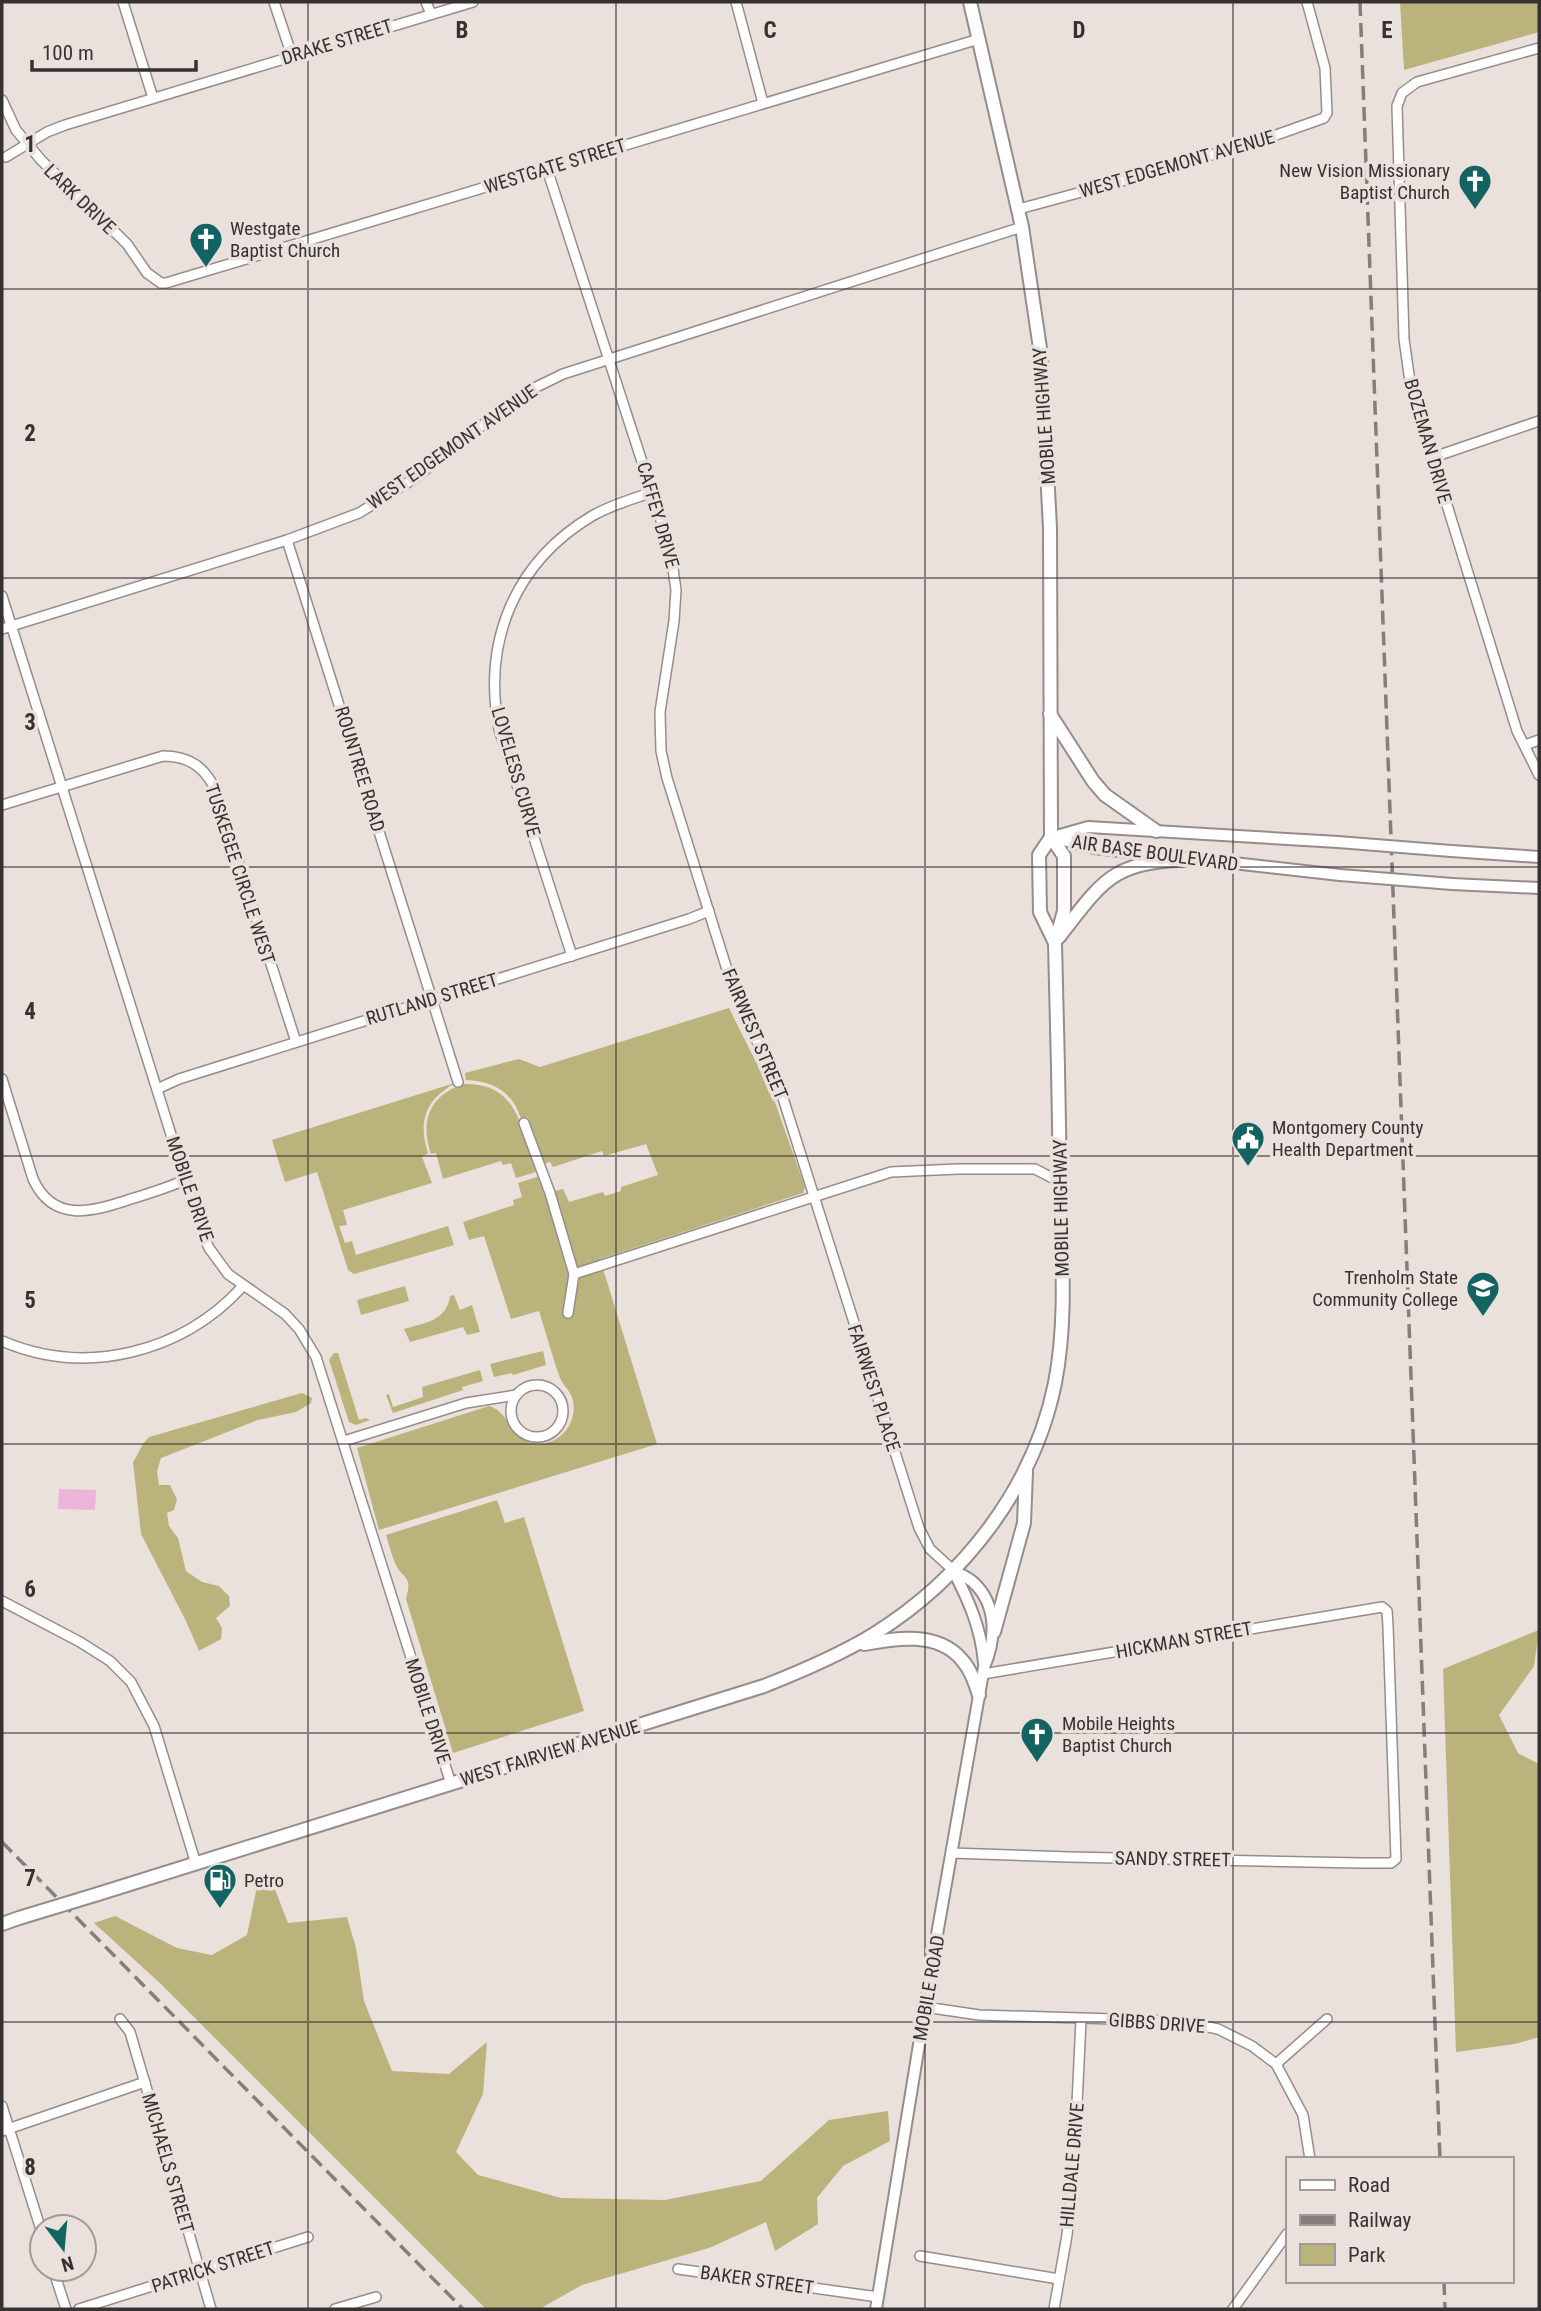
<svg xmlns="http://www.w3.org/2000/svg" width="1541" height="2311" viewBox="0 0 1541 2311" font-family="'Roboto Condensed',sans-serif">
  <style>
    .green { fill: #bbb37c }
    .water { fill: #ecb3db }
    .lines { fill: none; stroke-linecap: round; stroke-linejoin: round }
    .minor-casing { stroke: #968d8a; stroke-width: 12 }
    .tertiary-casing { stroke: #968d8a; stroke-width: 14 }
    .secondary-casing { stroke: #968d8a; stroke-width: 16 }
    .minor { stroke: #fff; stroke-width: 9 }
    .tertiary { stroke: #fff; stroke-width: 10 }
    .secondary { stroke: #fff; stroke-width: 12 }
    .rail { stroke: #847e7c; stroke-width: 3.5; stroke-dasharray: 14 7; stroke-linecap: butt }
    .tertiary-bridge-casing { stroke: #968d8a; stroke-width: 14; stroke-linecap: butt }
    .secondary-bridge-casing { stroke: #968d8a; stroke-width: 16; stroke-linecap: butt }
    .tertiary-bridge { stroke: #fff; stroke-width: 10 }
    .secondary-bridge { stroke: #fff; stroke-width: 12 }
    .grid { fill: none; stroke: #363231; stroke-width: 2; stroke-opacity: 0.55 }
    .labels { text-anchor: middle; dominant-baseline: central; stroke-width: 7; stroke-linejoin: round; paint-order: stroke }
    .street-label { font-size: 19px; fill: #363231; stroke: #eae0dc }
    .poi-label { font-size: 19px; fill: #363231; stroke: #eae0dc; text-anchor: start }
    .grid-label { font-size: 23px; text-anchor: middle; font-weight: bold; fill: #363231; stroke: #eae0dc; stroke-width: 7; stroke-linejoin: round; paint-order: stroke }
  </style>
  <rect width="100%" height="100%" fill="#eae0dc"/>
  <!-- green -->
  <g class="green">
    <path d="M1400,2h139v30l-135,38z"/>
    <path d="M729,1008l43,86 33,93 -2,6 -203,66 57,185 -278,86 -22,-82 132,-42c21,6 21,33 43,37 25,5 46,-18 41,-42 -2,-10 -9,-14 -13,-23 -8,-22 -14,-45 -21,-67l-28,8 -27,-83 -15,4 -6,-18 51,-17 -1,-5 9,-3 -4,-14 28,-9 4,18 13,-3 6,13 34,-10 2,4 16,-5v-4l37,-12 -12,-31 -42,12 -2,-5 -49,16 -3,-5 -7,2 -15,-47 -7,2c-8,-27 -28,-38 -55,-39l-1,-7 54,-14 21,8z"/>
    <path d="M458,1082c-31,15 -41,38 -30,71l-6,4 10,26 -89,27 4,15 -8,1 6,17 7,-2 4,14 92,-29 6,19 -100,29 -6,-4 -31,-98 -32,10 -13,-42z"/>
    <path d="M463,1084c56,-2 58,45 73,88l-20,6 -5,-15 -8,2 -2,-4 -58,18 -7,-26 -5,1c-11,-33 -2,-58 32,-70z"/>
    <path d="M405,1286l4,15 -48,14 -4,-15z"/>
    <path d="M454,1295l6,15 12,-5 8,27 -13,3 -4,-8 -53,15 -6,-13c20,-6 43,-8 46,-33z"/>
    <path d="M543,1351l3,14 -33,10 -1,-2 -18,4 -4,-13z"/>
    <path d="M334,1353h4l21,67 7,-2 4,2 -14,5 -7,-3 -20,-62z"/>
    <path d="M480,1370l3,11 -21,6 1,3 -70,23 -7,-18 3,-1 4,13 30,-10 -1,-10z"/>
    <path d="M302,1393l10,5 -1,5 -15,9 -38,8 -97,38 -4,13 2,14h11l7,14 -3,11 -7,3 2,13 9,12 8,33 16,11 17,4 10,10 1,10 -14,12 6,10 -1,11 -22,12 -13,-30 -45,-87 -8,-72c7,-10 7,-16 16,-25z"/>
    <path d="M497,1500l8,23 19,-6 60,194 -131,42 -47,-154c7,-26 -3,-18 -11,-36 -4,-9 -6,-19 -9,-28z"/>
    <path d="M1539,1630l-5,36 -35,49 19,38 21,11v273l-24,7 -59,8 -13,-383z"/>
    <path d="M259,1877l15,10 14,36 59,-6 9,31 8,53 28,70 57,3 38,-32 -4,52 -27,58 22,23 83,23 104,2 96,-19 68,-61 59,-9 2,30 -47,25 -26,32 1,26 -43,27 -9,-29 -57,26 -127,37 -39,22v2h-57l-325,-325 -67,-61 21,-7 62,32 35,7 35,-20z"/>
  </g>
  <!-- water -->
  <path class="water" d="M59,1489l37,1 -1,20 -37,-1z"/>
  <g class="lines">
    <defs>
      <g id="minor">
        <path d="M123,2l30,96"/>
        <path d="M274,2l18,54"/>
        <path d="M426,2l5,12"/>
        <path d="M736,2l27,101"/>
        <path d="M1539,48l-122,34 -15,11 -5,13 7,233 7,50 106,342 22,44"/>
        <path d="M2,100l14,30 25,30 86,84 20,29 14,10h5l813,-244"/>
        <path d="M6,157l41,-25 18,-7 408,-123"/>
        <path d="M547,169l123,379 6,42 -2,31 -14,91 1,39 6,27 68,217 6,9 7,21 28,51 143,452 11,21 23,21"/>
        <path d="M1019,209l125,-34 118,-35 62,-22 3,-5 -2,-45 -18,-66"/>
        <path d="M1431,458l108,-37"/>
        <path d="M287,540l171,542"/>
        <path d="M2,596l199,634 8,18 19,26 57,40 14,15 17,28 135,427"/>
        <path d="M2,629l285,-89 72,-27 56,-35 107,-84 41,-20 459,-147"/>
        <path d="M1525,745l14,-5"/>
        <path d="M2,805l161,-49c25,0 41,10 52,33l81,253"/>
        <path d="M572,956l-73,-227c-17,-88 16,-167 93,-213 19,-11 40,-17 61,-24"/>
        <path d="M2,1079l31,100c20,44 58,33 95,21 19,-6 39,-12 57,-20"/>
        <path d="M157,1089l22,-10 510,-160 20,-8"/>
        <path d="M524,1123l26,70 24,81 -6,39"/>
        <path d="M574,1274l317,-102 67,-3h77l25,13"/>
        <path d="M2,1341c84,36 180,12 241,-55"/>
        <circle cx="537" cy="1411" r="26"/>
        <path d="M344,1441l122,-38 50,-8"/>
        <path d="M2,1601l78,41 30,19 21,21 23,44 42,138"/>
        <path d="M951,1853l118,4 292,6h30l5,-4 -8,-233 -1,-15 -5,-4 -399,67"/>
        <path d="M925,2007l54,8 200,6 39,8 34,17 24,18 27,51 7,44"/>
        <path d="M120,2019l10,13 81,277"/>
        <path d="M1276,2064l51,-45"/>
        <path d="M2,2106l40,127"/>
        <path d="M2,2131l143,-49"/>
        <path d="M920,2256l139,23"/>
        <path d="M53,2269l13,40"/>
        <path d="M678,2269l200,28"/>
        <path d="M79,2309l229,-72"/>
        <path d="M335,2309l41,-12"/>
        <path d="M1054,2309l13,-74 7,-68 7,-147"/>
        <path d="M1233,2309l54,-75"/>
      </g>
      <g id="tertiary">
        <path d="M1051,837l43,11 79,9"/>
        <path d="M1053,837l35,-10 250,15"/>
        <path d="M1451,851l88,6"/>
        <path d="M1189,858l151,17"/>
        <path d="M1452,884l87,4"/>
        <path d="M953,1570c16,31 28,58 31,93"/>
        <path d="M876,2309l59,-363 49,-279c12,-27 14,-62 -11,-85 -6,-5 -14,-8 -20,-12"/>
      </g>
      <g id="secondary">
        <path d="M1050,714l43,67 12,14 51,36"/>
        <path d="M1051,837l-12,18 1,57 15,31"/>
        <path d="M1059,937c48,-62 54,-75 136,-78"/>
        <path d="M994,1632l30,-109 2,-51"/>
        <path d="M864,1644c32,-6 74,-13 98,16 9,10 13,23 17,35"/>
        <path d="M98,1894l666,-208c38,-15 76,-31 110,-52 90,-56 160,-147 181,-251 13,-67 6,-134 5,-201 -1,-80 -3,-159 -5,-239l9,-32v-55l-13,-19 -1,-309 -9,-173 -19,-128 -52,-225"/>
        <path d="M2,1924l17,-6"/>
      </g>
    </defs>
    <!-- minor casing -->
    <use href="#minor" class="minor-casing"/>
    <!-- tertiary casing -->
    <use href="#tertiary" class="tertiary-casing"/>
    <!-- secondary casing -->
    <use href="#secondary" class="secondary-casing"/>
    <!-- minor -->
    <use href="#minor" class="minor"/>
    <!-- tertiary -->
    <use href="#tertiary" class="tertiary"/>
    <!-- secondary -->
    <use href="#secondary" class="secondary"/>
    <!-- rail -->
    <g class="rail">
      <path d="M1360,2l80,2157"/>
      <path d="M2,1842l461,467"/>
      <path d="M1444,2281l1,28"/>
    </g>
    <defs>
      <g id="tertiary-bridge">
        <path d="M1338,842l113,9"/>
        <path d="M1340,875l112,9"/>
      </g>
      <path id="secondary-bridge" d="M19,1918l79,-24"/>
    </defs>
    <!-- tertiary-bridge casing -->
    <use href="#tertiary-bridge" class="tertiary-bridge-casing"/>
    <!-- secondary-bridge casing -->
    <use href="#secondary-bridge" class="secondary-bridge-casing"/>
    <!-- tertiary-bridge -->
    <use href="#tertiary-bridge" class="tertiary-bridge"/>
    <!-- secondary-bridge -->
    <use href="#secondary-bridge" class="secondary-bridge"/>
  </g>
  <!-- grid -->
  <path class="grid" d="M308,2v2307M616,2v2307M925,2v2307M1233,2v2307M2,289h1537M2,578h1537M2,867h1537M2,1156h1537M2,1444h1537M2,1733h1537M2,2022h1537"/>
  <!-- icons -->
  <defs>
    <symbol id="church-pin" viewBox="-11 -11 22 30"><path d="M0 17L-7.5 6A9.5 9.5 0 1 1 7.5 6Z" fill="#136362" stroke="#eae0dc"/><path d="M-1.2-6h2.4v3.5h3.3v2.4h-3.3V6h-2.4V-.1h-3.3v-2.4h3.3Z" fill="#fff"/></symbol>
    <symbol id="civic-pin" viewBox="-11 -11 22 30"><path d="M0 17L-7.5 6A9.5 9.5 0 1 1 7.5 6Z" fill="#136362" stroke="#eae0dc"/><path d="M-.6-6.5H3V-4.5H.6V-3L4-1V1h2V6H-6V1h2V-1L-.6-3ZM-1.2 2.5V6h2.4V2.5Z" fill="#fff"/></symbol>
    <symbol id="university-pin" viewBox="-11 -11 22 30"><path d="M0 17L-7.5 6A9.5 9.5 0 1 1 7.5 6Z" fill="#136362" stroke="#eae0dc"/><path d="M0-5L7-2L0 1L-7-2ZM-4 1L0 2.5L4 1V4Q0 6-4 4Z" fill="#fff"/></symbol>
    <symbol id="fuel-pin" viewBox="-11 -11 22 30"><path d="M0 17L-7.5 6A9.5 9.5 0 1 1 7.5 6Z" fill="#136362" stroke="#eae0dc"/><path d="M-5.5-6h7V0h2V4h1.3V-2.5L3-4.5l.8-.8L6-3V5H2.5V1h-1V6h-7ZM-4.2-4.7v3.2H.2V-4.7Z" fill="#fff"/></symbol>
  </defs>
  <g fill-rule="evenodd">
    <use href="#church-pin" x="1456" y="162" width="38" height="52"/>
    <use href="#church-pin" x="187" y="220" width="38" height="52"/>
    <use href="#civic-pin" x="1229" y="1119" width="38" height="52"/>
    <use href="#university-pin" x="1464" y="1269" width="38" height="52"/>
    <use href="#church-pin" x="1018" y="1715" width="38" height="52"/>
    <use href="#fuel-pin" x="201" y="1861" width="38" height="52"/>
  </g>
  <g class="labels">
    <!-- street labels -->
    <g class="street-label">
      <text transform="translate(337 42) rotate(-17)">DRAKE STREET</text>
      <text transform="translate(1177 164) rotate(-16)">WEST EDGEMONT AVENUE</text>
      <text transform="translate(555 166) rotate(-17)">WESTGATE STREET</text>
      <text transform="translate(80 199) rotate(44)">LARK DRIVE</text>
      <text transform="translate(1044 416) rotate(-94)">MOBILE HIGHWAY</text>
      <text transform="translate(1428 441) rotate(74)">BOZEMAN DRIVE</text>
      <text transform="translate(452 447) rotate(-35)">WEST EDGEMONT AVENUE</text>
      <text transform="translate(658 515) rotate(74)">CAFFEY DRIVE</text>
      <text transform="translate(360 769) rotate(73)">ROUNTREE ROAD</text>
      <text transform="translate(516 772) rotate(74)">LOVELESS CURVE</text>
      <text transform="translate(1155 853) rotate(8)">AIR BASE BOULEVARD</text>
      <text transform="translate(240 874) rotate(72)">TUSKEGEE CIRCLE WEST</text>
      <text transform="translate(432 999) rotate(-17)">RUTLAND STREET</text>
      <text transform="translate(755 1034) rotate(67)">FAIRWEST STREET</text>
      <text transform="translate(190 1189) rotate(71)">MOBILE DRIVE</text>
      <text transform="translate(1061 1208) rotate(-91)">MOBILE HIGHWAY</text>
      <text transform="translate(874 1388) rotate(72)">FAIRWEST PLACE</text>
      <text transform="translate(1184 1640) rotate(-10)">HICKMAN STREET</text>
      <text transform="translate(428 1711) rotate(72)">MOBILE DRIVE</text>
      <text transform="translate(550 1753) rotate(-17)">WEST FAIRVIEW AVENUE</text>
      <text transform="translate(1173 1859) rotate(1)">SANDY STREET</text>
      <text transform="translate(929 1988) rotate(-80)">MOBILE ROAD</text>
      <text transform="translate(1157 2023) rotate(4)">GIBBS DRIVE</text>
      <text transform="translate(168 2163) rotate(74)">MICHAELS STREET</text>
      <text transform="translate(1072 2165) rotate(-85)">HILLDALE DRIVE</text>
      <text transform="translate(213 2267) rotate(-18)">PATRICK STREET</text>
      <text transform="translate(757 2280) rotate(8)">BAKER STREET</text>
    </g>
    <!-- poi labels -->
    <g class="poi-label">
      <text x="1450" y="170" text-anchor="end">New Vision Missionary<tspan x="1450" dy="22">Baptist Church</tspan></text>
      <text x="230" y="228">Westgate<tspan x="230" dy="22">Baptist Church</tspan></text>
      <text x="1272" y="1127">Montgomery County<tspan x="1272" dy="22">Health Department</tspan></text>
      <text x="1458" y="1277" text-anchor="end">Trenholm State<tspan x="1458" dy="22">Community College</tspan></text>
      <text x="1062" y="1723">Mobile Heights<tspan x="1062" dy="22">Baptist Church</tspan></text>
      <text x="244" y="1880">Petro</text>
    </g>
  </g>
  <g class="grid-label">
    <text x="462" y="38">B</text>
    <text x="770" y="38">C</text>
    <text x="1079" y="38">D</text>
    <text x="1387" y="38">E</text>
    <text x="30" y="152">1</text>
    <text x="30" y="441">2</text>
    <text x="30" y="730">3</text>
    <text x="30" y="1019">4</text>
    <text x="30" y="1308">5</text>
    <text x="30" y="1597">6</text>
    <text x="30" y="1886">7</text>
    <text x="30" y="2175">8</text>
  </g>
  <!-- border -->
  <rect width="1541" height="2311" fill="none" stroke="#363231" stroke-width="7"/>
  <!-- legend -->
  <rect x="1286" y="2157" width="228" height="126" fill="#eae0dc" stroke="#a29a98" stroke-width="2"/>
  <rect x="1300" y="2180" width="35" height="10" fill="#ffffff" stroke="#a29a98" stroke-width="2"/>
  <text x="1348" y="2192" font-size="21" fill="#363231">Road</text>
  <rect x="1300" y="2215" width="35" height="10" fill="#847e7c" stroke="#a29a98" stroke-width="2"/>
  <text x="1348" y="2227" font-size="21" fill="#363231">Railway</text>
  <rect x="1300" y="2244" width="35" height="21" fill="#bbb37c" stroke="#a29a98" stroke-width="2"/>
  <text x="1348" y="2262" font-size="21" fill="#363231">Park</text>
  <!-- north arrow -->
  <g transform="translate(63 2248) rotate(164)"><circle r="33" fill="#eae0dc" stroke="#a29a98" stroke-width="2"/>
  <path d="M0-5L12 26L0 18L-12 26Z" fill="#136362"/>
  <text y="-10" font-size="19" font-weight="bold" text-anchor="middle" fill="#363231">N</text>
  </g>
  <!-- scale -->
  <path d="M32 60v10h164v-10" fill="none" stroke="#363231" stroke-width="3.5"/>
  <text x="42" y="60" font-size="21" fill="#363231" stroke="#eae0dc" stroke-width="5" paint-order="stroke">100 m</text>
</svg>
